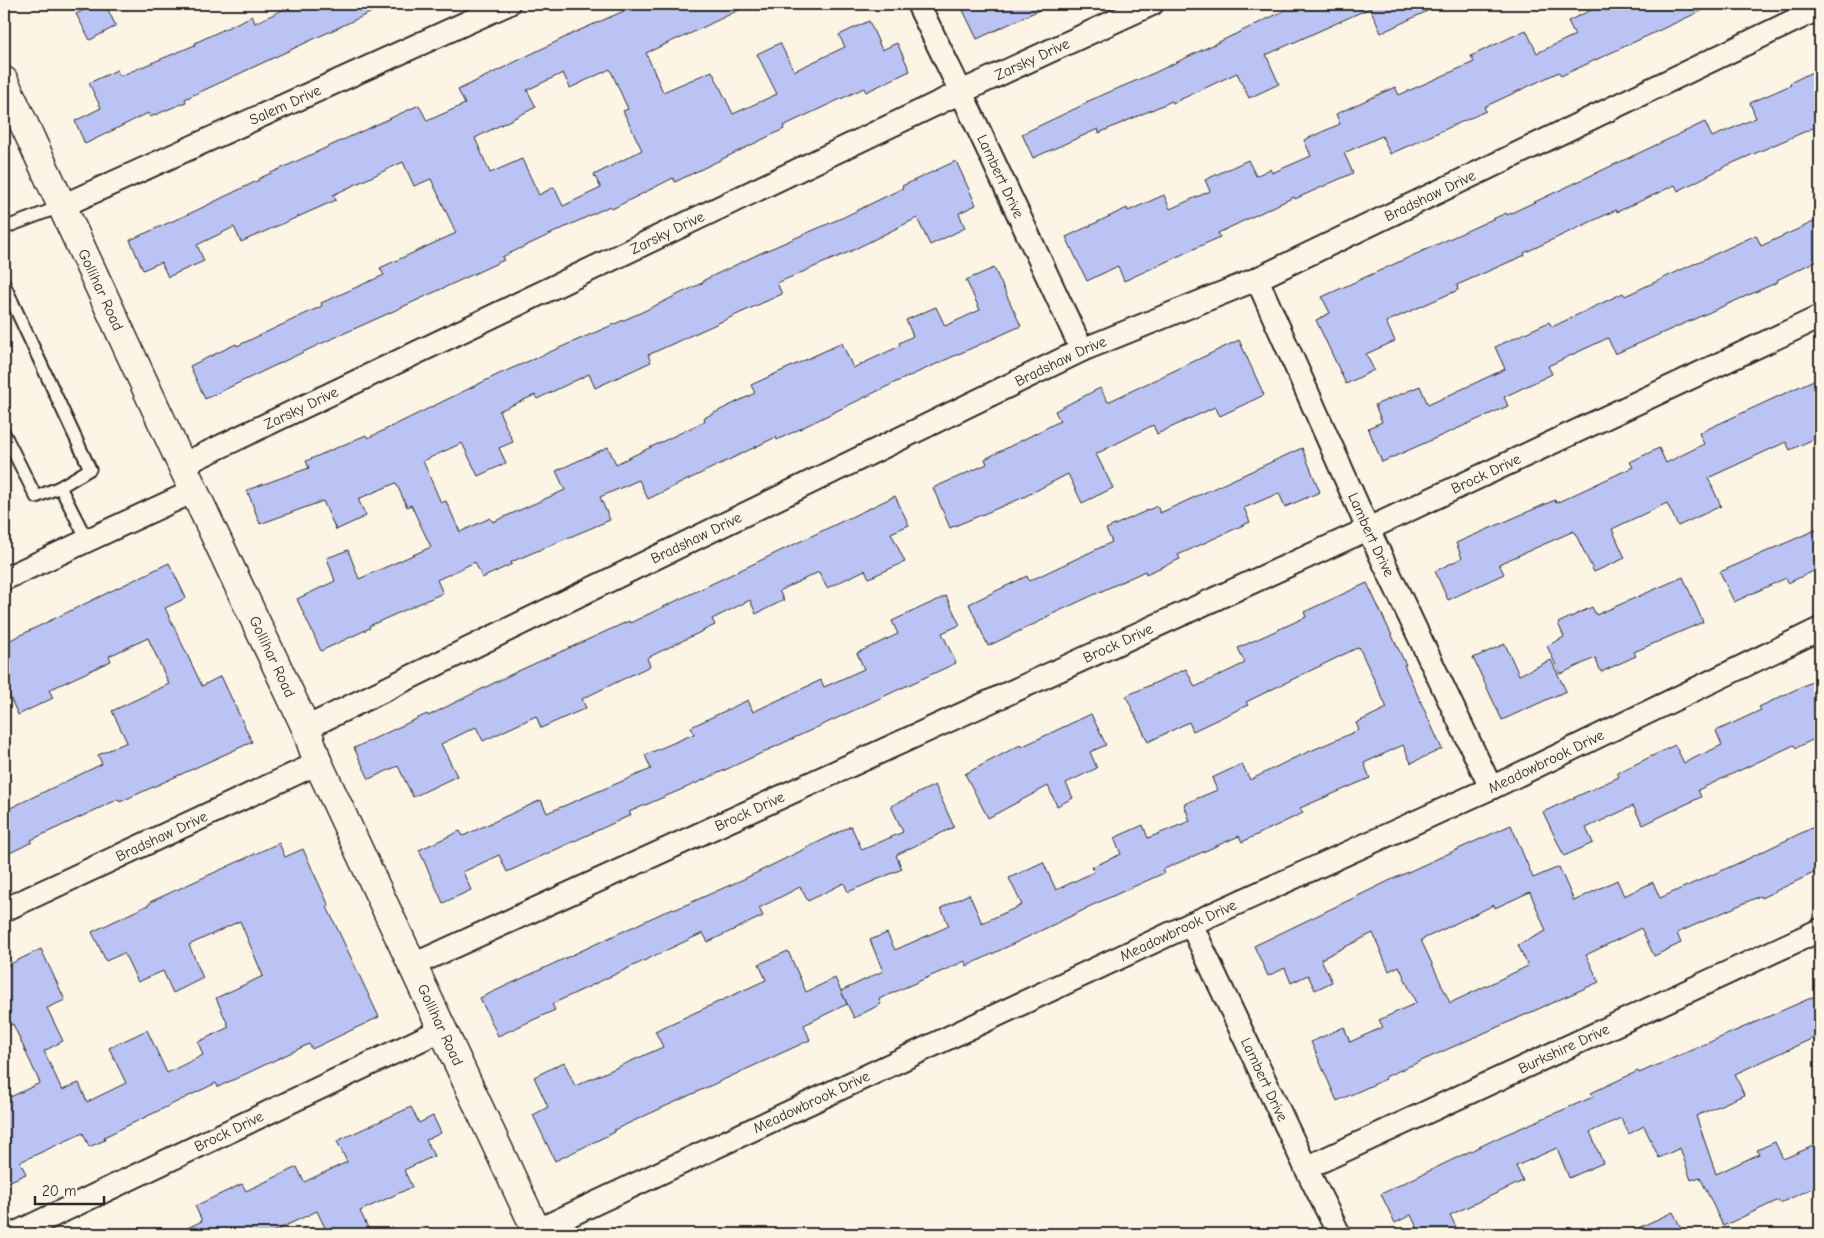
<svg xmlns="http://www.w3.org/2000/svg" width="1824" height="1238" viewBox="0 0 1824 1238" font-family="'Comic Neue',sans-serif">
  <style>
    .building { fill: #bbc3f5; stroke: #2b2b2b; fill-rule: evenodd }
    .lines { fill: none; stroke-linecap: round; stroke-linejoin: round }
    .service-casing { stroke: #2b2b2b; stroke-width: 15 }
    .minor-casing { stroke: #2b2b2b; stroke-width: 26 }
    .tertiary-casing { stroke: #2b2b2b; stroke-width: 31 }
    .service { stroke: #fcf5e5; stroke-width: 11 }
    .minor { stroke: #fcf5e5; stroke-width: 22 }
    .tertiary { stroke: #fcf5e5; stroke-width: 28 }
    .labels { text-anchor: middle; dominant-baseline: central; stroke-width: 4; stroke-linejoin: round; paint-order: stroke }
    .street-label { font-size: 15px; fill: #2b2b2b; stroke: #fcf5e5 }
  </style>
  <rect width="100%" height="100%" fill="#fcf5e5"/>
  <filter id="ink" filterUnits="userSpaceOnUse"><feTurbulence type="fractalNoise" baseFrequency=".02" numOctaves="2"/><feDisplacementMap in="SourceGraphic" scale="10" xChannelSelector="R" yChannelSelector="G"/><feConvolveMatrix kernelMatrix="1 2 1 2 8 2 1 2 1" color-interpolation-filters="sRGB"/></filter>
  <g filter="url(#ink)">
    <!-- building -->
    <g class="building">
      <path d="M95,4h10l11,22 -26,14 -14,-26z"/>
      <path d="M295,4h94l-204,95 1,3 -36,15 -2,-4 -63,31 -10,-23 26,-13 -12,-25 28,-13 3,6 75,-31v-2l57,-27 3,7z"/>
      <path d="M640,4h111l-72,35v-1l-33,15 17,39 49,-21 21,43 44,-20 -20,-40 23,-11 14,28 51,-24 -6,-12 30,-14 13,29 15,-7 13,28 -44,21 -2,-4 -81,38 1,3 -109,53 -2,-4 -61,31 -2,-3 -108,51 2,3 -119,55 -67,30 -113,54 -15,-33 46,-22 1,2 85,-40 -1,-3 63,-28 -4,-7 76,-35 -25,-54 -17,7 -11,-24 -70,33 3,5 -95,42 -7,-15 -37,18 7,16 -36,16 -7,-15 -18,8 -13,-30 63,-28 66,-32 -1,-1 161,-74 8,16 38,-17 -7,-14 120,-59zM610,69l18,40 -5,2 19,39 -48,25 7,13 -38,18 -9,-19 -15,8 -17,-36 -32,14 -15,-35 61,-31 -9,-17 36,-17 7,15z"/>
      <path d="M960,4h92l-75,35z"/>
      <path d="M1286,4h156l-61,29 -11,-25 -104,47 13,29 -30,14 -12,-25 -64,30 -1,-2 -73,32 -1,-4 -65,29 -11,-24 65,-31 -1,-1 68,-29 134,-64z"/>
      <path d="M1604,4h112l-155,72 -2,-4 -75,35 2,4 -96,43 -8,-18 -38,17 9,20 -58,26 -1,-2 -76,36 2,4 -96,44 -6,-15 -31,15 -21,-44 61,-29 1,3 36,-16 6,14 40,-18 -5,-11 43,-20 8,16 14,-7 2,4 39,-17 -7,-16 36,-16 -4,-10 59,-27 4,8 75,-33 -3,-6 55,-26 11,23 38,-18 -7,-14z"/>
      <path d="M1820,68v57l-94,41 -48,25 -3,-6 -58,27 -1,-2 -92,43 1,2 -68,30 1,5 -72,32 9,19 -29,13 8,16 -28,14 -30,-64 14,-7 -8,-16 127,-58 57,-26 1,2 198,-93 7,15 44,-19 -6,-15 41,-18 -1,-2z"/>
      <path d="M956,161l20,44 -17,8 6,15 -35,17 -13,-27 -68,34 -72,31 5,11 -134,61 3,7 -56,26 -6,-14 -52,25 -2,-4 -36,16 14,31 -14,6 7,15 -28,13 -16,-33 -39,18 18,42 5,-2 14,31 30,-14 3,4 72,-32 -9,-19 52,-24 8,17 89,-43 -1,-3 51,-25 -4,-8 91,-42 11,25 47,-22 -1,-3 14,-7 -7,-16 30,-13 9,19 35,-16 -14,-30 28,-12 27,58 -127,57 -117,57 -1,-3 -128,62 -9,-19 -39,17 10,23 -99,42 1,2 -30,14 -7,-16 -38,18 6,13 -74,33 1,2 -49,23 -24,-52 38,-18 -8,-23 21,-8 11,29 72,-32 -20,-42 -4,2 -11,-24 -38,16 8,17 -30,14 -13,-29 -63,23 -13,-34 62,-22 -3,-7 60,-26 2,3 131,-64 141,-61 64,-31v-2l59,-28 81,-35 59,-29 -1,-2z"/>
      <path d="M1820,219v40l-43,21 1,2 -163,72 -7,-16 -60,28 4,8 -48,23 4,9 -126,56 -14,-34 14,-6 -7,-17 45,-19 8,19 77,-36 -10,-22 54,-25 3,5 71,-34 2,3 131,-61 5,11z"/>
      <path d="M1239,340l25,55 -44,21 -5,-9 -58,27 -4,-9 -57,29 17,34 -31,15 -14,-29 -46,24 -72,30 -17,-40 54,-24 -2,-5 75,-38 -5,-10 45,-23 8,14z"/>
      <path d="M1820,377v59l-30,14 -4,-8 -78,36 13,28 -43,20 -11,-23 -55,26 13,29 -31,14 -20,-41 -75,33 5,10 -56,26 -13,-29 27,-13 -6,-15 99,-43 1,3 77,-36 -3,-5 29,-14 7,15 38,-19 -5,-11z"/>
      <path d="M1302,448l18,44 -35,15 -6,-14 -35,15 6,14 -72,33 2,4 -34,15 -1,-3 -99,46 1,1 -59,28 -19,-42 58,-28 2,5 83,-39 -6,-13 51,-23 3,7z"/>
      <path d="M895,496l14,29 -18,8 14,29 -36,16 -4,-8 -38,18 -8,-16 -40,19 5,9 -28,14 -6,-14 -38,19 3,6 -68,33 3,8 -68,33 4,9 -45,20 -5,-12 -53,25 -7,-14 -35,17 16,32 -44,21 -15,-31 -29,13 -15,-31 73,-34 1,2 88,-44 113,-51 1,2z"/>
      <path d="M1820,528v40l-32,15 -2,-5 -52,24 -14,-30z"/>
      <path d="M169,563l17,35 -21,10 37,78 19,-10 31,66 -132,60 -1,-3 -88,41 1,2 -28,14v-45l98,-47 -4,-9 29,-13 -15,-31 57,-27 -21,-46 -39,18 2,5 -62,29 4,8 -35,17 -14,-31v-41z"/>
      <path d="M1683,577l20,45 -69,30 2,4 -35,16 -6,-14 -35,16 -13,-28 17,-9 -6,-14 34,-16 4,8z"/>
      <path d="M1367,583l39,82h-2l38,84 -31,14 -8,-18 -39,18 6,15 -70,30 3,5 -61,29 -3,-6 -77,34 2,3 -78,35v1l-119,57 -2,-5 -86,38 2,5 -27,14 -13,-27 42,-20 -13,-31 17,-7 8,17 54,-24 -8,-18 28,-14 13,29 40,-18 -13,-27 34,-16 13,28 38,-18 -2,-5 29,-13 -7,-16 29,-13 5,13 42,-17 -6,-17 33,-14 -5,-12 30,-14 8,16 42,-21 67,-29 -3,-7 31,-15 -28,-61 -113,55 2,3 -55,26 -4,-9 -41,20 -22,-46 60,-27 9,18 50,-24 -7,-15 68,-31 -2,-5z"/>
      <path d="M946,596l14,29 -18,8 14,30 -257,119 -70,30 2,3 -124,57 -8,-17 -36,17 8,18 -28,13 -24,-53 41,-19 3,5 78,-36 6,13 104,-44 -6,-14 49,-21 -3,-7 57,-27 5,12 68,-32 3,7 40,-18 -7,-16 41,-19 -6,-13z"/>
      <path d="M1505,644l14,31 32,-15 15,31 -64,29 -29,-62z"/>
      <path d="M1820,678v58l-24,12 -2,-3 -96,45 3,7 -58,28 -10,-19 -47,22 7,15 -29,13 -21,-44 76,-35 -2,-4 58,-28 9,18 38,-18 -6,-14 45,-21 -2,-3z"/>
      <path d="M1091,714l15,31 -16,7 7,16 -31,15 7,15 -16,8 -9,-20 -60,32 -23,-44 55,-29 1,2z"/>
      <path d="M935,785l19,42 -58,28 6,14 -54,23 -4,-9 -36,18 -8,-14 -41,21 4,8 -55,26 -5,-9 -151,71 3,6 -57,26 -18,-38 193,-90 1,2 72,-32 105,-52 11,24 41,-18 -12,-26z"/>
      <path d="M1820,824v46l-59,28 -1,-2 -83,37 4,10 -27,13 -13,-28 -55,27 13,27 -214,95 1,2 -49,22 -26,-59 33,-15 6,15 33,-15 -4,-7 37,-17 -17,-37 -10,5 -16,-38 -52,26 11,23 -17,8 -7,-15 -17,8 -6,-15 -17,8 -14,-30 141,-68 116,-53 22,53 26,-11 15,34 43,-21 7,16 29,-14 7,16 83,-37zM1530,892l16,39 -28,14 10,21 -78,37 -29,-63 73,-35 1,3z"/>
      <path d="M279,843l6,14 18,-8 26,57 -2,1 52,110 -67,32 -3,-5 -91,43 -2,-4 -112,54 1,3 -16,7 -6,-14 -63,29 6,12 -22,10v-84l36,-17 -27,-59 -9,4v-61l37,-18 24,51 -18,8 16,33 -19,10 18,39 17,-7 8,19 39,-19 -17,-35 38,-18 20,43 36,-18 -5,-13 31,-15 -13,-29 47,-22 -23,-55 -51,24 14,33 -30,15 -10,-22 -25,11 -14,-29 -18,8 -14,-29 58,-28v-2z"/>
      <path d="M788,951l18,41 29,-14 12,26 -43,21 6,15 -196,90 1,2 -60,29 -22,-46 15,-8 -14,-30 30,-15 11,24 88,-39 -8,-16 111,-51 -7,-16z"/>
      <path d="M1820,994v41l-85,39 9,21 -48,21 20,58 43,-20 -2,-4 18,-8 8,17 37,-16v42l-40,18 -1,-3 -56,26 -23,-49 -9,3 -11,-32 -21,10 -15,-32 -15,8 -8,-16 -31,14 13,31 -34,15 -12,-30 -41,18 7,15 -73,34 7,14 -11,5h-26l-9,-19 -16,8 -14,-29 121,-58 91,-39 -2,-4 47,-22 1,2z"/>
      <path d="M411,1107l8,16 14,-7 8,17 -15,7 8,16 -30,14 8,17 -52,24 11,23h-43l-11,-23 -49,23h-93l27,-13 -7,-15 47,-22 4,7 51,-24 7,15 43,-20 -10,-21z"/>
      <path d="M1673,1212l11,22h-59z"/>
    </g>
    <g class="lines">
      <defs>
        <g id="service">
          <path d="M4,228l58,-22"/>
          <path d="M4,284l86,185 -30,18 -24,10 -32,-64"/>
          <path d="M60,487l27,53"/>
        </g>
        <g id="minor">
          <path id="s1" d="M918,4l43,88 121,258"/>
          <path id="s2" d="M62,206l446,-202"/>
          <path id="s3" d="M1257,279l111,250 123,259"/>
          <path id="s4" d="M182,465l779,-373 191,-88"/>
          <path d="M4,579l190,-88"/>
          <path id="s5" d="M306,728l776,-378 175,-71 563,-271"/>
          <path id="s6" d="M4,910l314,-147"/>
          <path id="s7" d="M1191,924l115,244 33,66"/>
          <path id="s8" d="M413,965l955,-436 452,-212"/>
          <path id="s9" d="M1306,1168l514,-238"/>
          <path id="s10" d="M536,1231l655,-307 300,-136 329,-159"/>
          <path id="s11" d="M14,1234l429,-205"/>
        </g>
        <g id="tertiary">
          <path id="s12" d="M4,81l190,410 112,237 12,35 220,471"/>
        </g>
      </defs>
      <!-- service casing -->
      <use href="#service" class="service-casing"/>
      <!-- minor casing -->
      <use href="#minor" class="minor-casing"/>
      <!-- tertiary casing -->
      <use href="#tertiary" class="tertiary-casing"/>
      <!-- service -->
      <use href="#service" class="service"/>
      <!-- minor -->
      <use href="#minor" class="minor"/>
      <!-- tertiary -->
      <use href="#tertiary" class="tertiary"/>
    </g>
  </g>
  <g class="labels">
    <!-- street labels -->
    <g class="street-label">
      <text stroke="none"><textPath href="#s4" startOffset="942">Zarsky Drive</textPath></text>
      <text stroke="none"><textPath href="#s2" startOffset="245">Salem Drive</textPath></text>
      <text stroke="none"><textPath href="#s1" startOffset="191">Lambert Drive</textPath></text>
      <text stroke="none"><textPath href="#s5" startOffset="1244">Bradshaw Drive</textPath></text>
      <text stroke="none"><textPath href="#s4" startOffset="538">Zarsky Drive</textPath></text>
      <text stroke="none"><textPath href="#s12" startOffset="230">Gollihar Road</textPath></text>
      <text stroke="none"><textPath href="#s5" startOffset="839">Bradshaw Drive</textPath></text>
      <text stroke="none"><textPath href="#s4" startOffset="132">Zarsky Drive</textPath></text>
      <text stroke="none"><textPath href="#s8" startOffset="1180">Brock Drive</textPath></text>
      <text stroke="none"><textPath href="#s3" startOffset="280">Lambert Drive</textPath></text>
      <text stroke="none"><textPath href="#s5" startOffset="434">Bradshaw Drive</textPath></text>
      <text stroke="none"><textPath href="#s8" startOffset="775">Brock Drive</textPath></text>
      <text stroke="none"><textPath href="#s12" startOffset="635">Gollihar Road</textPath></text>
      <text stroke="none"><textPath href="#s10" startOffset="1114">Meadowbrook Drive</textPath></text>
      <text stroke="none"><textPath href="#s8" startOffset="370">Brock Drive</textPath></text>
      <text stroke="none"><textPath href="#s6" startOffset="174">Bradshaw Drive</textPath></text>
      <text stroke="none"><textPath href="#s10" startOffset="709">Meadowbrook Drive</textPath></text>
      <text stroke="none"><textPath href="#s12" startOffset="1040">Gollihar Road</textPath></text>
      <text stroke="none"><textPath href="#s9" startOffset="284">Burkshire Drive</textPath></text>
      <text stroke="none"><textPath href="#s7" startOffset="172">Lambert Drive</textPath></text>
      <text stroke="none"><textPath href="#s10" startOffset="304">Meadowbrook Drive</textPath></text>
      <text stroke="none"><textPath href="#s11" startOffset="238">Brock Drive</textPath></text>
    </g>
  </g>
  <!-- margin -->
  <rect width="1824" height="1238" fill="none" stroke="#fcf5e5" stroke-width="20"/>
  <rect x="10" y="10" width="1804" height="1218" fill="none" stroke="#2b2b2b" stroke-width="2" filter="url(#ink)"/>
  <!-- scale -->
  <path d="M35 1196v8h69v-8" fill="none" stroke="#2b2b2b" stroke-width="2.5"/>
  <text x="42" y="1196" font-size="15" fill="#2b2b2b" stroke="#fcf5e5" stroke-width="4" paint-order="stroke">20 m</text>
</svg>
